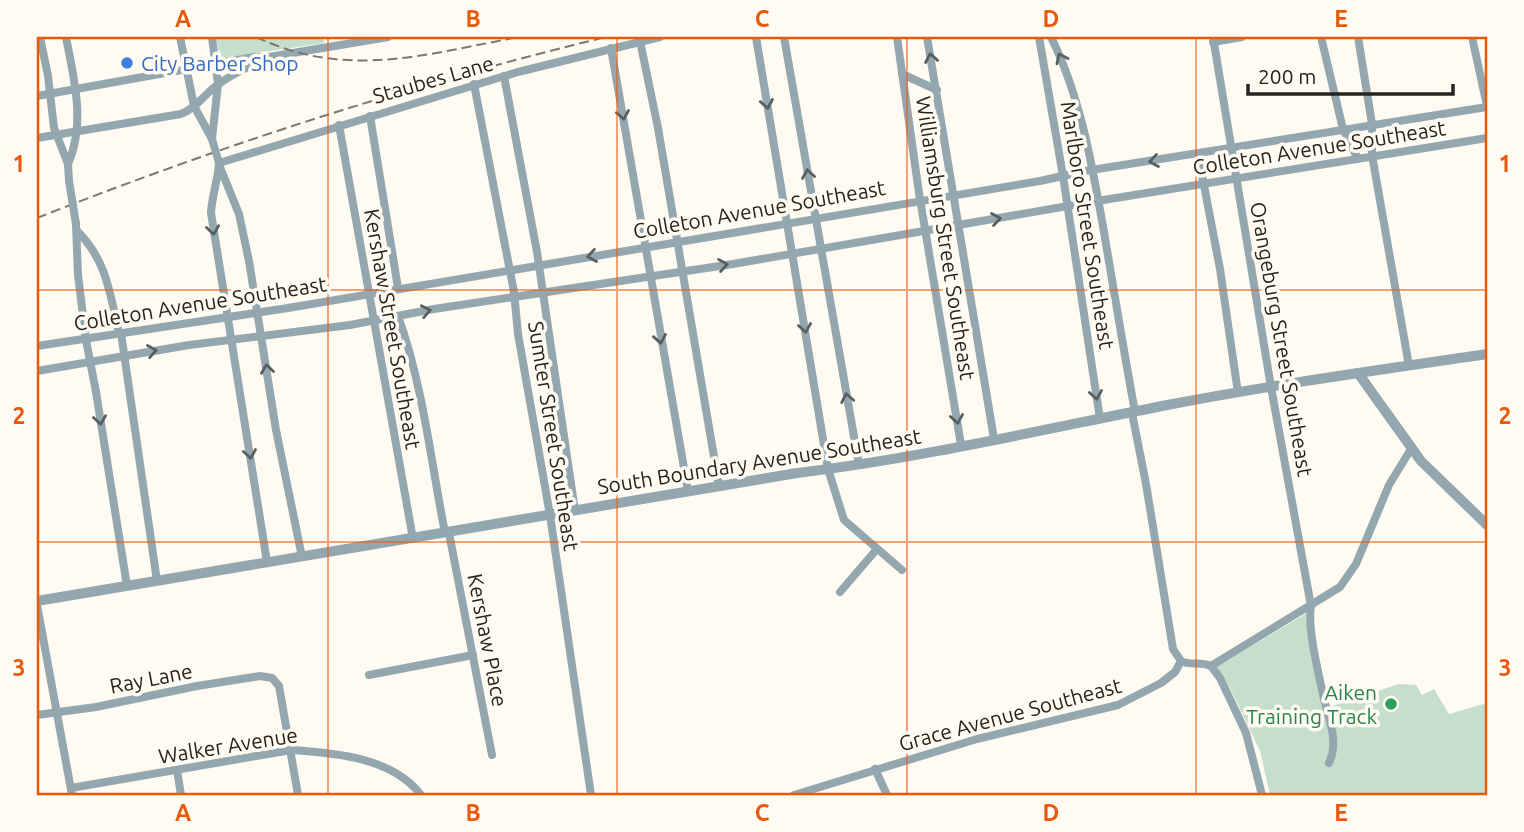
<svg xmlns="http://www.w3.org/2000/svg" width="1524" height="832" viewBox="0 0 1524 832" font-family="Ubuntu,sans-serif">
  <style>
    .green { fill: #c6dfcc }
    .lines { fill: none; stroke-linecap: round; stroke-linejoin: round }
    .minor { stroke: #94a7af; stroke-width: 8 }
    .tertiary { stroke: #94a7af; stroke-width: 10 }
    .rail { stroke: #7b7872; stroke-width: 2; stroke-dasharray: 10 5; stroke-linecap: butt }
    .minor-bridge { stroke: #94a7af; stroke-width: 8 }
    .oneway { stroke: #585f60 }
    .grid { fill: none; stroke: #e8590c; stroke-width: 2; stroke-opacity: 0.55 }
    .shop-dot { fill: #3f7fe0; stroke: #fffbf3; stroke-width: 2.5 }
    .leisure-dot { fill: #2e9e5b; stroke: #fffbf3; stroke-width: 2.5 }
    .labels { text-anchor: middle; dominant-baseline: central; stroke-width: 7; stroke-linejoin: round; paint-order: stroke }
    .shop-label { font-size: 21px; fill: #366cbe; stroke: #fffbf3; text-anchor: start }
    .street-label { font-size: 21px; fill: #26241f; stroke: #fffbf3 }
    .leisure-label { font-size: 21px; fill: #27864d; stroke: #fffbf3; text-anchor: end }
    .neatline { fill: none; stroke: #e8590c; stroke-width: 2.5 }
    .grid-label { font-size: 23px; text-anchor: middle; font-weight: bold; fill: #e8590c }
  </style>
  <rect width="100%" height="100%" fill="#fffbf3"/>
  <!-- green -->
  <g class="green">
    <path d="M216,37h107l1,6 -104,16z"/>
    <path d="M1307,613l19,95 73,-24 17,1 6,10 12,-6 15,25 38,-11v92h-217l-10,-44 -29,-61 -14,-23z"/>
  </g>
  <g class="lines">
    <!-- minor -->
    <g class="minor">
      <path d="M40,37l8,39 6,52 14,36 1,17"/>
      <path d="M66,37c8,43 20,86 2,127"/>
      <path d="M180,37l14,69 18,33"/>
      <path d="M212,37l6,47 -6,55"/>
      <path d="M756,37l72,432 16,51 58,50"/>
      <path d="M784,37l75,428"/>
      <path d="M897,37l22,156 42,252"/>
      <path d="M927,37l67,402"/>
      <path d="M1039,37l24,139 37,243"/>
      <path d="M1051,37c30,61 41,128 53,195 10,60 20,120 31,180"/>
      <path d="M1213,37l58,350 40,219c-4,23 8,69 13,93 5,21 15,43 5,64"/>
      <path d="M1321,37l22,92 15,30"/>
      <path d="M1358,37l14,87v31l37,211"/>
      <path d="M1472,37l15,69"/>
      <path d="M640,41l18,87 61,358"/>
      <path d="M1213,42l29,-5"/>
      <path d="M611,48l77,443"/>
      <path d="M902,74l35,16"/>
      <path d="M504,76l33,176 38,259"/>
      <path d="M474,84l40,208 4,42 32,181 41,280"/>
      <path d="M37,96l217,-39h15l119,-20"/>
      <path d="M370,116l28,172"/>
      <path d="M339,125l74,414"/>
      <path d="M37,138l144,-24c14,-5 23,-19 35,-28 15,-12 33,-20 50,-27"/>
      <path d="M1198,154l22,115 18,124"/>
      <path d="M219,163l299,-91 142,-35"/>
      <path d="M219,163c-1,17 -7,32 -8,50l56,349"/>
      <path d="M220,167l19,47 10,47 27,169 26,127"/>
      <path d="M76,224l2,51 8,65 10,52 31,194"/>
      <path d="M77,231c30,29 33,64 42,102"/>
      <path d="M398,316c25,69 33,146 47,217"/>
      <path d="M121,333l36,248"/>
      <path d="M37,346l251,-38 752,-127 45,-10 402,-64"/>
      <path d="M37,371l152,-26 161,-20 84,-16 299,-45 358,-62 396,-64"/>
      <path d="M1132,413l14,71 27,165 8,12"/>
      <path d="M449,533l43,222"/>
      <path d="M840,592l37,-43"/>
      <path d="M37,605l35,190"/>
      <path d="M1181,661c9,5 20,0 30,5l129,-79 16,-23 33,-79 22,-36"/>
      <path d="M1211,666l9,12 26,55 16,62"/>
      <path d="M369,675l104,-20"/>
      <path d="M37,715l59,-8 101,-21 63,-10 12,2 7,8 19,109"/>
      <path d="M875,769l12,26"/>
      <path d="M177,770l4,25"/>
      <path d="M71,788l220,-38c44,3 101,7 130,45"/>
      <path d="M794,795l183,-56 141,-34 43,-22 14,-11 6,-11"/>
    </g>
    <!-- tertiary -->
    <g class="tertiary">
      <path d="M1358,373l63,88 66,64"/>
      <path d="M37,601l760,-128c123,-15 244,-43 365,-67 108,-21 217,-36 325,-52"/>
    </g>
    <!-- rail -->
    <g class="rail">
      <path d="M256,37c91,43 170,17 263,0"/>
      <path d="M37,218c185,-73 375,-134 569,-181"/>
    </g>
    <!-- minor-bridge -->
    <g class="minor-bridge">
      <path d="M212,139l7,24"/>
      <path d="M69,181l7,43"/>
    </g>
  </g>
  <!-- one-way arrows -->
  <defs><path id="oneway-chevron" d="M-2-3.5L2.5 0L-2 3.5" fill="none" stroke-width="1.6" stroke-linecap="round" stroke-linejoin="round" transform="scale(1.75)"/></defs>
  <g class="oneway">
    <use href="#oneway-chevron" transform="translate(931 58) rotate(-100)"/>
    <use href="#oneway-chevron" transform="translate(1061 58) rotate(-115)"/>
    <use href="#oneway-chevron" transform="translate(767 104) rotate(80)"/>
    <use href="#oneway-chevron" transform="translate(623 115) rotate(80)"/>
    <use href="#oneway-chevron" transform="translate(1154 161) rotate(171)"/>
    <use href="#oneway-chevron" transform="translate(808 174) rotate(-99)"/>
    <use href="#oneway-chevron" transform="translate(996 219) rotate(-9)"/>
    <use href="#oneway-chevron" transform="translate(213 230) rotate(82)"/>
    <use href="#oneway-chevron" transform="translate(592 256) rotate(170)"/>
    <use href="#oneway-chevron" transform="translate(723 265) rotate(-9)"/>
    <use href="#oneway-chevron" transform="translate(426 311) rotate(-11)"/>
    <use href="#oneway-chevron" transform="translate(805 328) rotate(81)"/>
    <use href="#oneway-chevron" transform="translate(660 339) rotate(80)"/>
    <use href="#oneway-chevron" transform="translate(152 351) rotate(-10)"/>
    <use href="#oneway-chevron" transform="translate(267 369) rotate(-98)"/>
    <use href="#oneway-chevron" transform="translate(1096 395) rotate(81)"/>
    <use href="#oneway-chevron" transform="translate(847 398) rotate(-101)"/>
    <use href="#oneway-chevron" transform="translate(957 419) rotate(81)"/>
    <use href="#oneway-chevron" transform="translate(100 420) rotate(82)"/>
    <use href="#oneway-chevron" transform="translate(250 454) rotate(81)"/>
  </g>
  <!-- grid -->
  <path class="grid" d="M328,37v758M617,37v758M907,37v758M1196,37v758M37,290h1450M37,542h1450"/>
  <!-- markers -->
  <circle class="shop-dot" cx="127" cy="63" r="7"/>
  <circle class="leisure-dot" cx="1391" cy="704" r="7"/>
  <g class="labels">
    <!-- shop labels -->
    <g class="shop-label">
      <text x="141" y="63">City Barber Shop</text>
    </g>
    <!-- street labels -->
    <g class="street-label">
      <text transform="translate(433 79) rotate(-16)">Staubes Lane</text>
      <text transform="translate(1319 147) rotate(-9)">Colleton Avenue Southeast</text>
      <text transform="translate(759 209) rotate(-10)">Colleton Avenue Southeast</text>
      <text transform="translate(1088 225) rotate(81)">Marlboro Street Southeast</text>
      <text transform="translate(946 238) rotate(81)">Williamsburg Street Southeast</text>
      <text transform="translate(200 303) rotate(-9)">Colleton Avenue Southeast</text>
      <text transform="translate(393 329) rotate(80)">Kershaw Street Southeast</text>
      <text transform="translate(1282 339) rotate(80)">Orangeburg Street Southeast</text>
      <text transform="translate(554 436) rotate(81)">Sumter Street Southeast</text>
      <text transform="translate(759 461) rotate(-9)">South Boundary Avenue Southeast</text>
      <text transform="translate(488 640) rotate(79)">Kershaw Place</text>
      <text transform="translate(151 678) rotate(-11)">Ray Lane</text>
      <text transform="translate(1010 714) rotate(-15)">Grace Avenue Southeast</text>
      <text transform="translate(228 745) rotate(-9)">Walker Avenue</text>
    </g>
    <!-- leisure labels -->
    <g class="leisure-label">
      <text x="1377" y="692">Aiken<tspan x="1377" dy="24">Training Track</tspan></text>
    </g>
  </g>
  <!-- border -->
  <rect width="1524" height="832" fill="none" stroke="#fffbf3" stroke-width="77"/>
  <!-- scale -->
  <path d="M1248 84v10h205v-10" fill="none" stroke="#26241f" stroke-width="3.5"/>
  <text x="1258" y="84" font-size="21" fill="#26241f" stroke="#fffbf3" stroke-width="5" paint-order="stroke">200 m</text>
  <rect x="38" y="38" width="1448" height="756" class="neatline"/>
  <g class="grid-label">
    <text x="183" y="27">A</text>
    <text x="473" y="27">B</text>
    <text x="762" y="27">C</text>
    <text x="1051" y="27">D</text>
    <text x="1341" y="27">E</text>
    <text x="19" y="172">1</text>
    <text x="1505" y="172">1</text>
    <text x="19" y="424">2</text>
    <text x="1505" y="424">2</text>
    <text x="19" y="676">3</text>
    <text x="1505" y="676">3</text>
    <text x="183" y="821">A</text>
    <text x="473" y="821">B</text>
    <text x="762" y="821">C</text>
    <text x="1051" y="821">D</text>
    <text x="1341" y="821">E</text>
  </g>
</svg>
